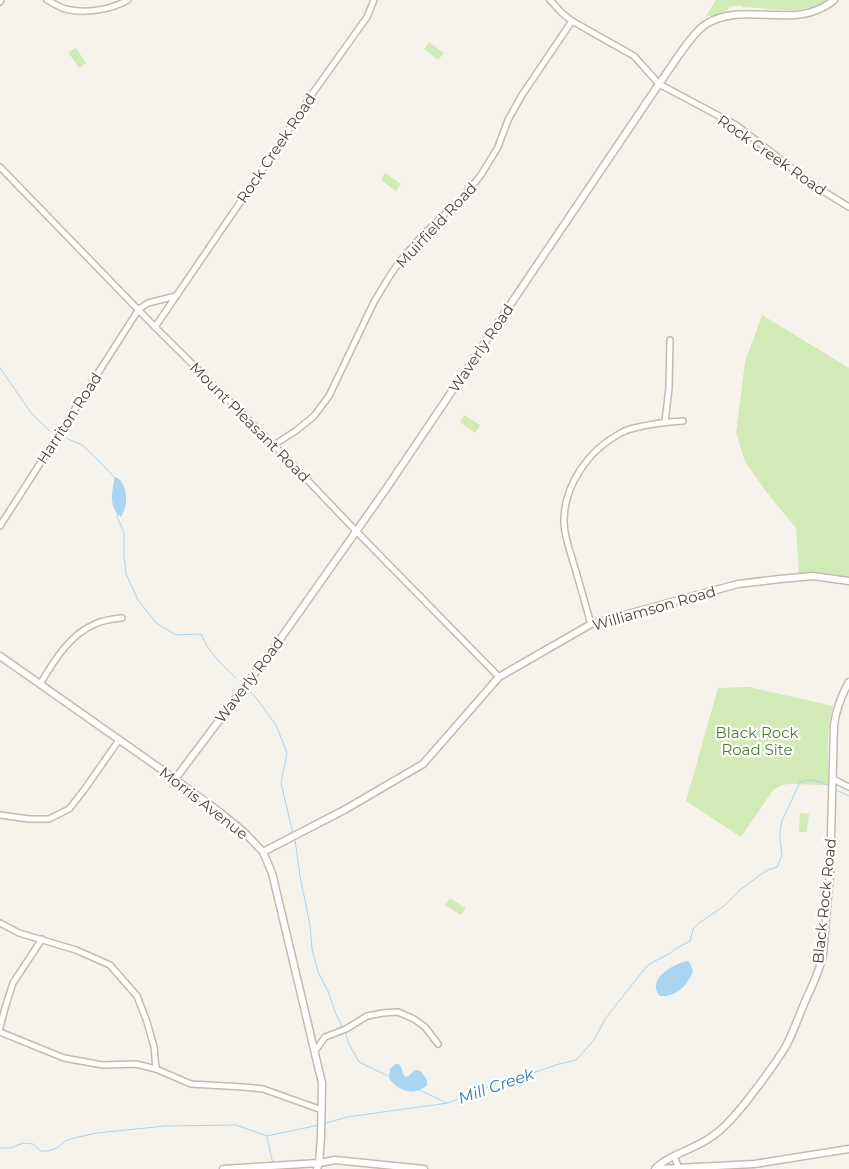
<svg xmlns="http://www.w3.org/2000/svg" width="849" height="1169" viewBox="0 0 849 1169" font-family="Montserrat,sans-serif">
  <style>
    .green { fill: #d2eab5 }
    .water { fill: #a9d4f2 }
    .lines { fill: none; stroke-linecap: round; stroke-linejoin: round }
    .stream { stroke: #a9d4f2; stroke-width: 1 }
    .minor-casing { stroke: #c2bbae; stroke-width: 8 }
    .tertiary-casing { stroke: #c2bbae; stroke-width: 9 }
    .minor { stroke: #fff; stroke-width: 5 }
    .tertiary { stroke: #fff; stroke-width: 6 }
    .labels { text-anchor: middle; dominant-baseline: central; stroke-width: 4.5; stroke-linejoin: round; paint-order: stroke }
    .street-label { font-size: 15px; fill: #4b4439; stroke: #fff }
    .park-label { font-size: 15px; fill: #4a7f2a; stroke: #fff }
    .water-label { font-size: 16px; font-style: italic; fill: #2e7ab2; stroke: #fff }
  </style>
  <rect width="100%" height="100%" fill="#f6f3ec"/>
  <!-- green -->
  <g class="green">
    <path d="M716,0h112c-23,16 -59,8 -86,7l-1,-2 -12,2v2l-16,8 -4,-2 -4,3z"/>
    <path d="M429,42l15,11 -6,7 -14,-11z"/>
    <path d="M76,48l10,15 -7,5 -11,-16z"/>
    <path d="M385,173l16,11 -5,7 -15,-11z"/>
    <path d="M762,315l87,53v209l-20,-3 -30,-1 -3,-45 -28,-34 -23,-32 -9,-29 9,-71z"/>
    <path d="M464,415l16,10 -5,8 -15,-11z"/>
    <path d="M749,687l84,19c-7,22 -5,55 -5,79l-39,-1 -7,1 -9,5 -32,47 -55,-36 32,-113z"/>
    <path d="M800,813l9,1 -2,18h-8z"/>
    <path d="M450,898l16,10 -5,7 -16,-10z"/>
  </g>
  <!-- water -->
  <g class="water">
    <path d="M115,477h1c13,7 12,29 5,40 -13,-9 -9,-27 -6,-40z"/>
    <path d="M687,961l3,2 3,8c-5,14 -16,26 -33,25 -15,-16 13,-32 27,-35z"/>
    <path d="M395,1064h4c4,4 2,10 7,13 4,-1 6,-5 10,-7l5,1 6,9v5c-12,12 -30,6 -38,-7l1,-9z"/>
  </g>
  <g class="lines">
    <!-- stream -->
    <g class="stream">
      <path d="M0,368l32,46 18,17"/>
      <path d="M66,438l16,7 18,17 14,15 1,4"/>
      <path d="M117,514v3l7,15v24l2,18 12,26 18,23 20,12 25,-1c8,19 20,30 35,44"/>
      <path d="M250,691l7,8 19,26 11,28 -6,30 12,51"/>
      <path d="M834,789l15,7"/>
      <path d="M295,840l5,36 10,49 2,24 6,23 10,19 7,21 8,16"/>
      <path d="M345,1032l4,12 10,18 29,14"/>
      <path d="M417,1089l30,14"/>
      <path d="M323,1124l24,-7 101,-14 44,-18 38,-11 29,-10 17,-4 18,-20 11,-21 41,-52 7,-5 16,-8 6,-5 15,-8 3,-12 6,-6 25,-17 17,-17 19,-14 8,-5 9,-3 2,-4 3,-8 -2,-15v-10l2,-9 18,-39c9,-5 22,0 31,5"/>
      <path d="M267,1137l6,27"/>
      <path d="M0,1148h11l12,-5 10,1 8,7h7l9,-3 8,-7 9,-3 23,-5 68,-7 71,-1 31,11 52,-11"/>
    </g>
    <defs>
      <g id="minor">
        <path d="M47,0c6,3 12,7 18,9 20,5 45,1 63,-9"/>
        <path d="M550,0l12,13 10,8 62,35 25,28 77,41 79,61 34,21"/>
        <path d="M0,2l1,-2"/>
        <path d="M0,167l155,160 119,118 82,86 143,146"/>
        <path d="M155,327l114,-167 41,-63 57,-80 7,-17"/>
        <path d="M665,422l4,-34 1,-48"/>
        <path d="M274,445l23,-15 17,-14 15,-20 45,-94 15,-25 11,-16 21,-24 13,-13 26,-24 21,-25 17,-28 10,-27 14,-25 50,-74"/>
        <path d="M0,526l139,-217 9,-6 28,-7"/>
        <path d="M591,624c-6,-20 -11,-40 -17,-59 -4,-14 -9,-27 -10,-41 -1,-39 25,-75 59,-92 3,-2 7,-3 11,-4 16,-4 32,-6 49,-7"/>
        <path d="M40,684c14,-23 29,-49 55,-60 8,-4 18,-5 27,-6"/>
        <path d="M833,779l16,8"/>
        <path d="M0,815l29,4h20l20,-10 15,-19 35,-50"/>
        <path d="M0,923l19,10 57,17 34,15 27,31 10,26 7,25 2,22"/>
        <path d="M0,1028l5,-20 8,-25 29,-44"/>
        <path d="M0,1032l64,26 39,7 33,-1 20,5 35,15 53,3 19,2 59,21"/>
        <path d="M315,1051l10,-14 21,-8 21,-13 16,-3 15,-1 16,7 11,8 13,17"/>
        <path d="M674,1157l5,11"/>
      </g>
      <g id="tertiary">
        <path d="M0,656l175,123 46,34 23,19 19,20 9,21 6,25 44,185 -1,54 -2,26 -2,6"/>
        <path d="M175,779l101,-134 110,-156 273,-405c12,-16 31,-49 47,-60 40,-24 90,8 128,-24"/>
        <path d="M263,852l83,-43 77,-45 76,-87 92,-53 147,-40 42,-5 33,-3 36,5"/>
        <path d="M223,1169l96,-6 16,-3 89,9"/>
        <path d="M655,1169c14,-15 42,-20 59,-34 13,-9 22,-21 32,-33 14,-18 28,-36 40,-56 7,-13 12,-28 18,-42 7,-16 16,-33 19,-50l7,-81 4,-148c2,-15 7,-29 15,-43"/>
        <path d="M659,1169l95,-5 95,-15"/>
      </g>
    </defs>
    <!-- minor casing -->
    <use href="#minor" class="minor-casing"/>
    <!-- tertiary casing -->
    <use href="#tertiary" class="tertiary-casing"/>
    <!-- minor -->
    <use href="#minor" class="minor"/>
    <!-- tertiary -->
    <use href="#tertiary" class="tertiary"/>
  </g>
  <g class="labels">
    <!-- street labels -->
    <g class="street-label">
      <text transform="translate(276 148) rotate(-56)">Rock Creek Road</text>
      <text transform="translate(772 155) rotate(35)">Rock Creek Road</text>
      <text transform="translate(436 225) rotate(-47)">Muirfield Road</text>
      <text transform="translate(481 348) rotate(-56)">Waverly Road</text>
      <text transform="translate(69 418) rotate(-57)">Harriton Road</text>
      <text transform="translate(250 422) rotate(45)">Mount Pleasant Road</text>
      <text transform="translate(654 608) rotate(-16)">Williamson Road</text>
      <text transform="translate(249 680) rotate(-53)">Waverly Road</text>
      <text transform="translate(204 803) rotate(38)">Morris Avenue</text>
      <text transform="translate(824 901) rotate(-84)">Black Rock Road</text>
    </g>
    <!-- park labels -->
    <g class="park-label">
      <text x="757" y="732">Black Rock<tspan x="757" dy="17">Road Site</tspan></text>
    </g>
    <!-- water labels -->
    <g class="water-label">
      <text transform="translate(496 1086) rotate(-19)">Mill Creek</text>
    </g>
  </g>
</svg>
